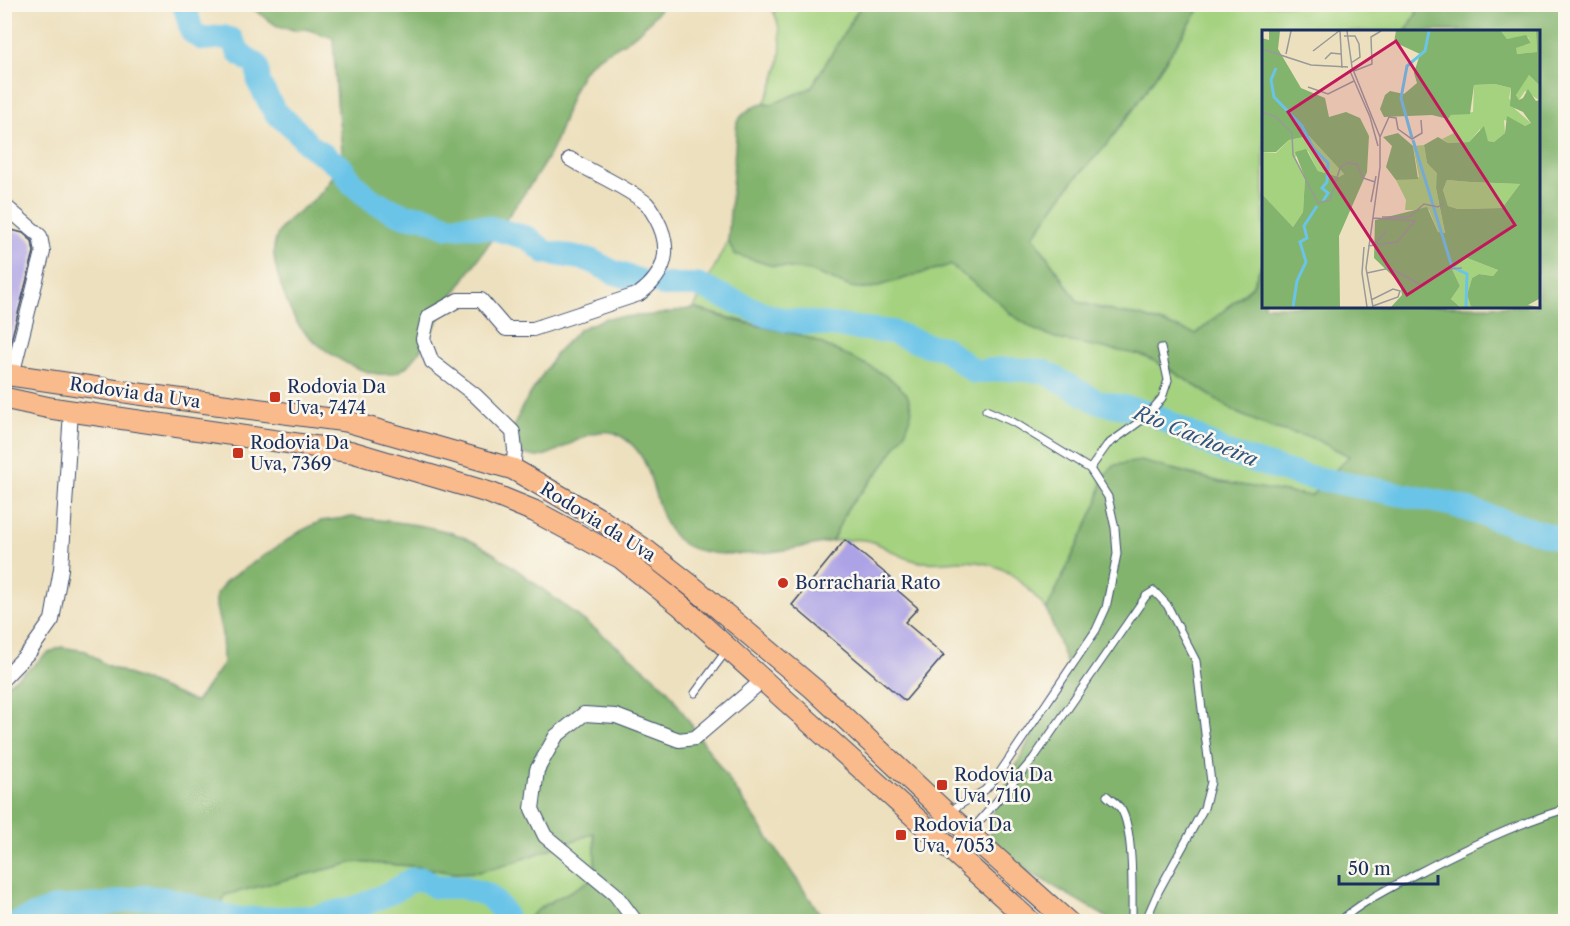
<svg xmlns="http://www.w3.org/2000/svg" width="1570" height="926" viewBox="0 0 1570 926" font-family="'Libre Caslon Text',serif">
  <style>
    .green { fill: #a4d27f; stroke: #60806e; stroke-width: 1.5 }
    .forest { fill: #83b46e; stroke: #4f7266; stroke-width: 1.5 }
    .lines { fill: none; stroke-linecap: round; stroke-linejoin: round }
    .river { stroke: #6ac4e8; stroke-width: 24 }
    .building { fill: #aca2e6 }
    .service-casing { stroke: #3a4a6c; stroke-width: 9 }
    .minor-casing { stroke: #3a4a6c; stroke-width: 16 }
    .primary-casing { stroke: #3a4a6c; stroke-width: 23 }
    .service { stroke: #fff; stroke-width: 7 }
    .minor { stroke: #fff; stroke-width: 14 }
    .primary { stroke: #fabb8c; stroke-width: 21 }
    .poi-dot { fill: #c8321e; stroke: #fbf7ec; stroke-width: 2 }
    .labels { text-anchor: middle; dominant-baseline: central; stroke-width: 5; stroke-linejoin: round; paint-order: stroke }
    .poi-label { font-size: 18px; fill: #1b2f5e; stroke: #fbf7ec; text-anchor: start }
    .street-label { font-size: 18px; fill: #1b2f5e; stroke: #fbf7ec }
    .water-label { font-size: 20px; font-style: italic; fill: #2f5480; stroke: #fbf7ec }
    .inset-river { fill: none; stroke: #6ac4e8; stroke-width: 3 }
    .inset-road { fill: none; stroke: #999998; stroke-width: 1.5 }
    .view { fill: #c2185b; fill-opacity: 0.15; stroke: #c2185b; stroke-width: 3 }
    .inset-edge { fill: none; stroke: #1b2f5e; stroke-width: 3 }
  </style>
  <rect width="100%" height="100%" fill="#fbf7ec"/>
  <filter id="ink" filterUnits="userSpaceOnUse"><feTurbulence type="fractalNoise" baseFrequency=".0167" numOctaves="2"/><feDisplacementMap in="SourceGraphic" scale="12" xChannelSelector="R" yChannelSelector="G"/><feConvolveMatrix kernelMatrix="1 2 1 2 8 2 1 2 1" color-interpolation-filters="sRGB"/></filter>
  <filter id="wash" filterUnits="userSpaceOnUse"><feTurbulence type="fractalNoise" baseFrequency=".008" numOctaves="4" result="noise"/><feDisplacementMap in="SourceGraphic" scale="24" xChannelSelector="R" yChannelSelector="G"/><feGaussianBlur stdDeviation="1.35" result="paint"/><feColorMatrix in="noise" values="0 0 0 0 0 0 0 0 0 0 0 0 0 0 0 0 0 1.4 0 .05"/><feComposite in="paint" operator="in"/></filter>
  <g filter="url(#wash)">
    <rect width="100%" height="100%" fill="#ede0be"/>
    <!-- green -->
    <g class="green">
      <path d="M759,5h102l-50,83 -41,17 -6,-2c16,-29 24,-61 9,-93z"/>
      <path d="M1202,5h213l2,8 -11,18 -142,1v228l-12,26 -56,48 -56,-18 -21,-3 -41,-11 -45,-66 40,-55 34,-37 28,-37z"/>
      <path d="M728,240l6,14 36,11 41,6 40,16 17,2 82,-24 50,38 12,12 97,33 32,7 22,10 76,49 34,14 40,10 37,18 -39,40 -91,-14 -46,-13 -70,7 -7,27 -50,107c-28,-32 -43,-50 -89,-49 -13,1 -29,3 -42,0 -14,-3 -25,-11 -38,-17 -14,-7 -31,-4 -46,-3l15,-32 34,-40 10,-90 -75,-38 -122,-33z"/>
      <path d="M594,833l2,43c-22,17 -52,24 -70,45l-310,1 9,-27 130,-33 58,4 42,7 48,-7z"/>
    </g>
    <!-- forest -->
    <g class="forest">
      <path d="M248,5h415c-10,13 -21,26 -35,35 -14,10 -34,16 -44,31 -16,24 -20,55 -33,80 -11,22 -26,41 -40,61 -19,27 -38,54 -57,82 -16,23 -27,52 -47,72 -28,27 -92,-18 -109,-42 -10,-14 -26,-59 -24,-77 3,-27 30,-36 46,-53 9,-10 16,-23 23,-34l-6,-59 -4,-63 -27,-9 -12,1 -17,-4z"/>
      <path d="M861,5h341l-67,102 -28,37 -34,37 -40,55 45,66 41,11 21,3 56,18 56,-47 12,-27v46h274v-274l-132,-1 11,-18 -2,-8h150v916h-452l-106,-62 -16,-18 -2,-16 6,-19 62,-119 10,-22 -20,-55 50,-107 7,-27 11,-11 26,-4 79,21 91,14 38,-40 -36,-18 -40,-10 -34,-14 -76,-49 -22,-10 -80,-15 -24,-9 -25,-16 -12,-12 -50,-38 -82,24 -17,-2 -40,-16 -41,-6 -36,-11 -6,-14 9,-118c7,-10 20,-21 33,-17l41,-17z"/>
      <path d="M694,308l42,13 64,14 16,6 55,26 20,12 16,15 5,16 -6,21 -25,38 -34,40 -15,32c-36,8 -126,26 -155,-2 -13,-13 -18,-32 -23,-49 -6,-23 -13,-43 -35,-55 -27,-14 -55,19 -81,22 -5,0 -12,-3 -18,-4l-7,-25 9,-21 35,-55 23,-23 26,-11 49,-3z"/>
      <path d="M352,517c36,4 75,7 109,19 30,12 58,36 84,55 42,32 84,62 122,98l158,232h-299c18,-21 48,-28 70,-45l-2,-43 -91,33 -25,6 -23,1 -42,-7 -58,-4 -130,33 -9,26h-211l-1,-234 30,-22 12,-11 15,-7 25,4 20,14 90,37 27,-38 -1,-31 -6,-26v-12l10,-14 75,-50 20,-10z"/>
    </g>
    <g class="lines">
      <!-- river -->
      <g class="river">
        <path d="M184,4l8,28 11,7 20,-2 9,3 8,14 17,11 2,18 16,29 17,14 16,18 33,23 11,16 22,19 31,14 19,1 25,10 21,-1 21,2 37,10 17,14 45,8 23,12 34,11"/>
        <path d="M663,285h34l72,31 17,4 106,12 34,13 18,3 31,24 29,-3 39,2 55,31 51,10 78,41 72,22 151,29 116,37"/>
        <path d="M19,922l36,-14 47,-3 42,-8 24,2 63,19 13,1 72,-2 42,-10 38,-17 15,-10 12,-1 13,8h26l26,8 14,15 6,12"/>
      </g>
    </g>
    <g id="blocks">
      <!-- building -->
      <g class="building">
        <path d="M4,228l19,5 9,8 2,11 -26,100 -4,-1z"/>
        <path d="M845,540l46,38 -3,4 30,26 -13,14 39,33 -39,46 -113,-96z"/>
      </g>
    </g>
  </g>
  <g filter="url(#ink)">
    <use href="#blocks" fill-opacity="0" stroke="#3a4a6c" stroke-width="1.5"/>
    <g class="lines">
      <defs>
        <g id="service">
          <path d="M986,410l27,12 77,47"/>
          <path d="M1566,586l-2,55 2,6"/>
          <path d="M695,693l32,-43"/>
          <path d="M1107,796c4,4 11,8 14,13 13,20 11,87 11,113"/>
          <path d="M948,812l37,-22 13,-15 98,-145 10,-22 11,-54 -2,-26 -7,-31 -18,-28 17,-24 39,-28 16,-19 6,-18 -7,-32"/>
          <path d="M971,831l62,-72 113,-163 8,-5 13,14 29,56 15,121 -7,26 -46,84 -13,30"/>
          <path d="M1339,922c22,-20 49,-33 75,-47 47,-25 94,-48 145,-64l7,-7"/>
        </g>
        <g id="minor">
          <path d="M4,205l36,31 3,16 -31,123"/>
          <path d="M513,469l2,-19 -2,-18 -38,-37 -43,-33 -9,-23 5,-22 30,-17h23l25,29h27l106,-35c27,-20 34,-45 17,-76 -3,-5 -6,-11 -10,-15 -20,-16 -53,-30 -76,-44"/>
          <path d="M4,678l26,-27 22,-31 9,-51 10,-158"/>
          <path d="M636,922l-21,-28 -70,-58 -13,-27 5,-39 19,-34 28,-22 32,2 63,24 16,-2 68,-58"/>
        </g>
        <g id="primary">
          <path d="M4,374l135,20 207,27 167,48 85,49 49,33 46,36 121,102 132,124 122,109"/>
          <path d="M4,398l46,10 302,44 138,41 44,18 87,47 59,47 351,317"/>
        </g>
      </defs>
      <!-- service casing -->
      <use href="#service" class="service-casing"/>
      <!-- minor casing -->
      <use href="#minor" class="minor-casing"/>
      <!-- primary casing -->
      <use href="#primary" class="primary-casing"/>
      <!-- service -->
      <use href="#service" class="service"/>
      <!-- minor -->
      <use href="#minor" class="minor"/>
      <!-- primary -->
      <use href="#primary" class="primary"/>
    </g>
  </g>
  <!-- markers -->
  <g class="poi-dot">
    <rect x="269" y="391" width="12" height="12" rx="3"/>
    <rect x="232" y="447" width="12" height="12" rx="3"/>
    <circle cx="783" cy="583" r="6"/>
    <rect x="936" y="779" width="12" height="12" rx="3"/>
    <rect x="895" y="829" width="12" height="12" rx="3"/>
  </g>
  <g class="labels">
    <!-- poi labels -->
    <g class="poi-label">
      <text x="287" y="387">Rodovia Da<tspan x="287" dy="21">Uva, 7474</tspan></text>
      <text x="250" y="443">Rodovia Da<tspan x="250" dy="21">Uva, 7369</tspan></text>
      <text x="795" y="583">Borracharia Rato</text>
      <text x="954" y="775">Rodovia Da<tspan x="954" dy="21">Uva, 7110</tspan></text>
      <text x="913" y="825">Rodovia Da<tspan x="913" dy="21">Uva, 7053</tspan></text>
    </g>
    <!-- street labels -->
    <g class="street-label">
      <text transform="translate(135 393) rotate(8)">Rodovia da Uva</text>
      <text transform="translate(598 522) rotate(32)">Rodovia da Uva</text>
    </g>
    <!-- water labels -->
    <g class="water-label">
      <text transform="translate(1196 436) rotate(22)">Rio Cachoeira</text>
    </g>
  </g>
  <!-- overview -->
  <g transform="translate(1262 30)">
    <rect width="278" height="278" fill="#ede0be"/>
    <path d="M239,1h35l1,21 -21,2 -1,-6 16,-5 -3,-6 -21,2zM267,45l10,10v15l-14,-9 -6,9 -3,-5 3,-10zM233,54l16,4 -2,10 6,11 16,14 -6,3 -21,-6 1,13 -11,9 -6,-1 -8,-12 -11,13 -21,1 -6,-4 12,-6 -6,-14 3,-4 22,-3 1,-27zM47,106l35,38 -5,3 -21,-6 -10,-20 -13,6 10,21 -2,34 -10,15 -31,-33v-42l14,1 13,-13zM162,115l3,18 11,9 -2,16 9,46 -7,-2 -9,-22h-24l1,-10 -10,-20 23,-3 -6,-31zM185,150l23,2 50,2 -18,24 -44,1 -10,-3 -5,-16zM205,228l31,12 -5,6 -14,-2 -7,4 -5,17 4,12h-11l-9,-8 9,-13 -8,-17z" fill="#a4d27f"/>
    <path d="M7,1h11l-2,18 23,39 24,10 4,19 17,-5 14,6 9,18 -2,36 -28,64 1,71h-78v-113l31,33 10,-15 2,-34 -10,-26 11,-3 12,22 21,6 5,-3 -35,-38 -20,4 -13,12h-14v-114l7,2zM134,1h105l6,8 19,-4 5,8 -15,5 1,6 20,-2 -1,-21h3v54l-10,-10 -13,20 3,5 4,-2 5,-9 8,12 3,-1v199l-11,6 11,2h-68l-4,-12 5,-17 7,-4 14,2 5,-6 -31,-12 -15,11 8,17 -9,13 9,8h-69l11,-12 -2,-12 -26,-25 1,-38 52,-13 11,25 7,1 -9,-45 1,-15 -10,-10 -3,-18 14,-8 10,6 21,-1 15,-16 4,15 6,1 11,-9 2,-17 18,10 6,-3 -8,-11 -13,-6 1,-18 -16,-4 -21,1 -4,29 -19,1 -3,4 -16,-4 -48,2 -4,-8 5,-14 5,-4 14,3 13,-11 -3,-10 6,-19 -26,-12zM185,150l23,2 50,2 -18,24 -44,1 -10,-3 -5,-16zM136,103l15,13 5,33 -22,1 -10,-13 6,-21 -9,-9z" fill="#83b46e" fill-rule="evenodd"/>
    <path class="inset-river" d="M14,38l-5,12 3,17 28,29 11,22 15,15 -1,19 -5,6 6,5 -5,8M150,108l-11,-40 6,-32 18,-15 4,-20M151,110l39,127 15,7 -1,33M31,277l4,-26 9,-19 -6,-20 7,-4 -3,-12 13,-20"/>
    <path class="inset-road" d="M78,1l2,37M85,1l5,36 28,70v30l-14,101 7,39M82,6h11l4,8 1,13 -9,6M0,19l49,16 37,2M51,21l26,-20M24,24l5,-23M63,29l6,-6 10,1M88,41l20,46 8,29M92,41l18,-7 -1,-27 10,-6M46,57l20,7 26,-13M0,82l14,5 16,16 1,22 25,48 12,-3 10,-32 7,-5 10,1 6,14 12,4M118,107l9,-20 7,1 2,11 14,10 10,-6 -1,-13M109,172l5,-26M120,187h27l15,-13 14,3 6,-4M111,215l14,-14M106,216l29,-4 18,-21 -42,-3M102,217l-2,26 5,34M105,243l23,-5 33,18 23,-17 16,-1M109,270l22,-11 7,2 -2,6 -25,9"/>
    <path class="view" d="M134,11l119,184 -108,70 -119,-183z"/>
    <rect width="278" height="278" class="inset-edge"/>
  </g>
  <!-- margin -->
  <rect width="1570" height="926" fill="none" stroke="#fbf7ec" stroke-width="24"/>
  <!-- scale -->
  <path d="M1339 875v9h99v-9" fill="none" stroke="#1b2f5e" stroke-width="3"/>
  <text x="1348" y="875" font-size="18" fill="#1b2f5e" stroke="#fbf7ec" stroke-width="4.5" paint-order="stroke">50 m</text>
</svg>
